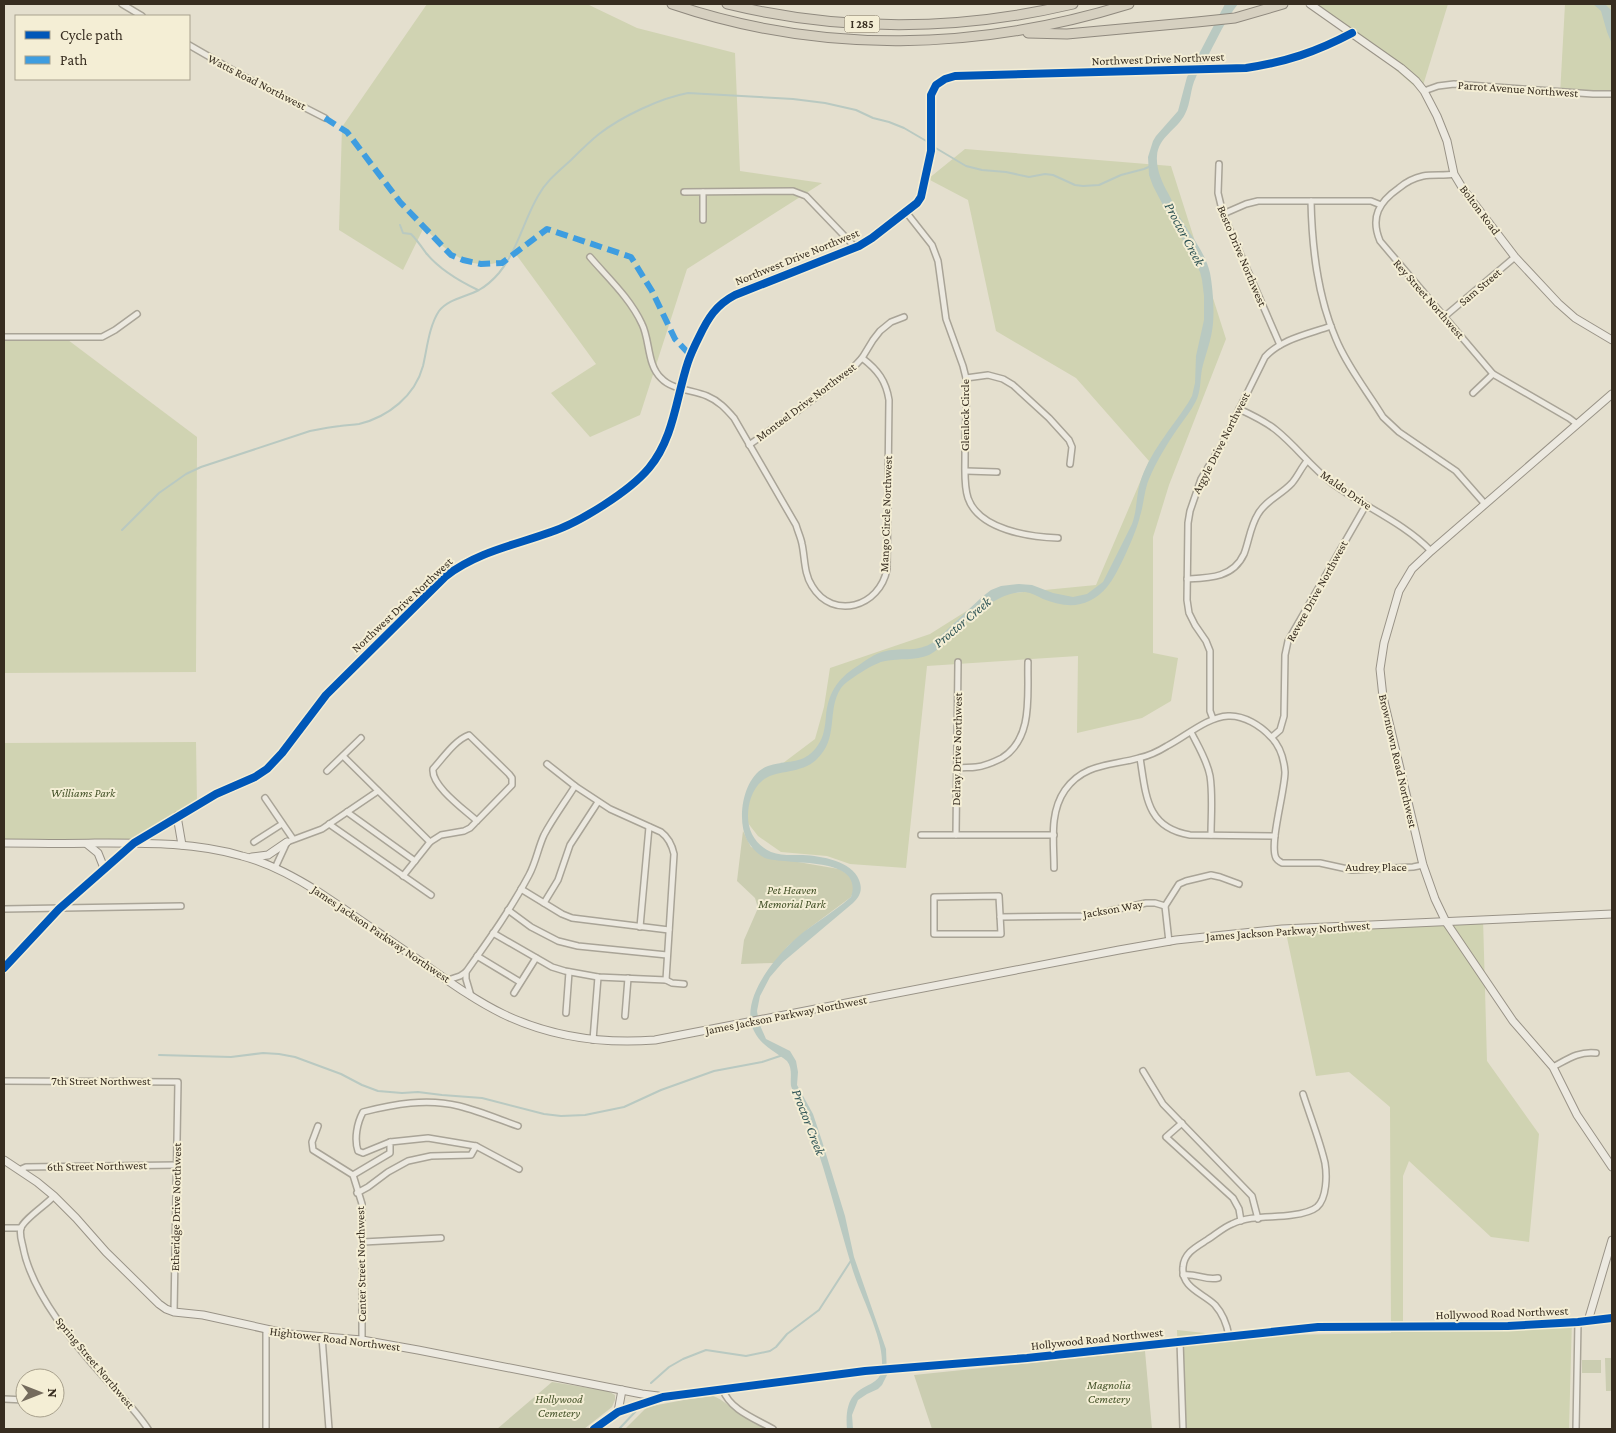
<svg xmlns="http://www.w3.org/2000/svg" width="1616" height="1433" viewBox="0 0 1616 1433" font-family="'Crimson Pro',serif">
  <style>
    .green { fill: #d0d3b2 }
    .cemetery { fill: #cbcdb1 }
    .water { fill: #b9c9c1 }
    .lines { fill: none; stroke-linecap: round; stroke-linejoin: round }
    .stream { stroke: #b9c9c1; stroke-width: 2 }
    .street-casing { stroke: #a9a497; stroke-width: 8 }
    .secondary-casing { stroke: #999387; stroke-width: 9 }
    .highway-casing { stroke: #8f897e; stroke-width: 11 }
    .street { stroke: #ece9e0; stroke-width: 5 }
    .secondary { stroke: #ece9e0; stroke-width: 7 }
    .highway { stroke: #d6d0c0; stroke-width: 9 }
    .quiet { stroke: #3e9de0; stroke-width: 6; stroke-dasharray: 12 6; stroke-linecap: butt }
    .cycleway-casing { stroke: #f4eed5; stroke-width: 11 }
    .cycleway { stroke: #0057b8; stroke-width: 8 }
    .labels { text-anchor: middle; dominant-baseline: central; stroke-width: 4; stroke-linejoin: round; paint-order: stroke }
    .shield { fill: #f4eed5; stroke: #706756; stroke-width: 1 }
    .shield-label { font-size: 11px; font-weight: bold; fill: #372d20 }
    .street-label { font-size: 12px; fill: #372d20; stroke: #f4eed5 }
    .park-label { font-size: 12px; font-style: italic; fill: #445228; stroke: #f4eed5 }
    .water-label { font-size: 14px; font-style: italic; fill: #305556; stroke: #f4eed5 }
  </style>
  <rect width="100%" height="100%" fill="#e4dfce"/>
  <!-- green -->
  <g class="green">
    <path d="M427,4h160l50,24 98,25 5,118 82,12 -135,86 -47,146 -50,22 -39,-44 45,-29 -81,-111c-7,4 -17,11 -25,11 -28,3 -49,-18 -66,-37l-21,43 -64,-40 3,-103z"/>
    <path d="M1316,4h132l-27,88 -62,-54z"/>
    <path d="M1565,4h47v89l-52,2z"/>
    <path d="M965,149l206,17 55,173 -57,146 -16,52v116l25,5 -7,43 -29,17 -65,15 1,-77 -151,10 -21,202 -56,-4 -23,-8 -46,-4 -23,-16 -14,-18 10,-33 61,-46 9,-32 6,-39 100,-34 62,-39 104,-10 53,-124 -73,-83 -80,-47 -28,-131 -40,-21z"/>
    <path d="M4,337h60l133,100 -1,235 -192,1z"/>
    <path d="M196,742l1,62 -63,38 -130,3v-102z"/>
    <path d="M1483,918l4,143 52,73 -10,108 -38,-5 -82,-76 -6,15v148l42,1 127,-6 -3,110h-389l-3,-99 55,6 159,-3 -1,-226 -41,-35 -33,4 -31,-148z"/>
  </g>
  <!-- cemetery -->
  <g class="cemetery">
    <path d="M743,831l8,16 47,15 41,7 10,6 3,5 2,10 -3,7 -43,32 -20,17 -14,17 -33,1 3,-24 14,-32 -3,-10 -18,-17z"/>
    <path d="M1145,1351l7,78h-220l-18,-54z"/>
    <path d="M1605,1358h7v33h-6z"/>
    <rect x="1582" y="1360" width="19" height="13"/>
    <path d="M552,1382l56,9 7,4v5l-3,7 -28,22h-87z"/>
    <path d="M713,1396c10,3 17,12 26,17 9,6 19,11 28,16h-142l22,-22 42,-8z"/>
  </g>
  <!-- water -->
  <g class="water">
    <path d="M1225,4h13c-12,15 -20,33 -29,50 -4,8 -10,15 -13,23 -6,12 -5,26 -11,37 -8,16 -27,23 -28,42 -1,13 5,26 11,37 4,7 7,16 11,23 11,18 26,36 31,57 3,16 5,42 2,58 -2,13 -7,25 -10,38 -2,11 -1,22 -6,32 -5,10 -12,18 -18,27 -11,16 -21,32 -29,51 -5,12 -5,25 -9,37 -3,15 -23,60 -33,71 -18,21 -39,22 -64,12 -6,-3 -11,-6 -18,-7 -9,0 -17,2 -25,6 -19,9 -36,26 -51,40 -6,6 -12,13 -20,17 -14,6 -30,3 -44,6 -9,1 -38,19 -44,27 -15,23 -1,50 -25,72 -17,15 -41,9 -54,21 -10,8 -14,23 -14,35 0,16 8,29 23,36 10,4 21,3 32,3 18,1 49,6 56,25 4,10 1,16 -6,23l-70,59 -13,15 -10,19 -3,15 2,12 7,16 24,12 6,10 2,11 -1,13 16,29 9,27 23,75 9,41 32,92 1,26 -5,10 -4,4 -11,5 -9,6 -6,15 1,14h-6c-1,-11 -1,-27 9,-36 14,-12 27,-8 26,-32 0,-25 -21,-65 -29,-90 -17,-55 -29,-112 -52,-164 -3,-7 -8,-14 -10,-21 -1,-9 2,-17 -4,-25 -12,-10 -26,-15 -33,-30 -14,-28 15,-66 34,-85 18,-19 43,-31 63,-49 14,-42 -63,-31 -86,-39 -7,-3 -14,-11 -18,-18 -11,-21 -4,-65 21,-74 20,-7 36,0 50,-21 6,-8 7,-19 8,-29 2,-22 11,-37 30,-49 9,-6 19,-14 30,-16 18,-4 30,2 48,-9l48,-45 9,-7 10,-4 18,-2 13,1 21,8 20,4 14,-3 16,-12 29,-58c5,-13 4,-27 8,-41 9,-30 31,-54 48,-80l4,-7 3,-13 1,-27 8,-36v-24l-2,-16 -2,-8 -15,-29 -9,-13 -23,-44 -4,-11 -1,-18 5,-16 3,-5 22,-25 9,-34z"/>
    <path d="M1593,4h12l6,6 1,4v30l-5,-12 -6,-21z"/>
  </g>
  <g class="lines">
    <!-- stream -->
    <g class="stream">
      <path d="M934,147l32,19 16,4 24,2 23,5 16,-3 8,1 22,10 8,1 16,-1 22,-10 23,-6 7,-3"/>
      <path d="M400,225l3,8 8,1c6,6 10,12 15,19 14,17 33,28 52,37"/>
      <path d="M122,530l37,-37 27,-19 15,-7 109,-36c10,-2 20,-4 30,-5 7,-1 13,-1 19,-2 29,-7 56,-28 64,-58 4,-17 6,-40 16,-55 9,-12 27,-14 40,-21 7,-4 14,-10 20,-17 18,-22 25,-53 39,-77 8,-15 21,-25 33,-36 9,-9 18,-18 28,-26 22,-17 61,-36 89,-41l105,6 32,4 31,7 17,8 16,4 15,6 24,14"/>
      <path d="M159,1055l72,2 32,-4 16,1 16,3 46,17 21,11 16,6 24,2 16,-1 24,3 40,3 62,16 17,2 24,-1 39,-8 37,-17 53,-19 48,-9 21,-7"/>
      <path d="M651,1383l18,-16 14,-8 23,-9 40,6 24,-5 6,-4 11,-13 32,-24 33,-51"/>
      <path d="M619,1429l17,-18"/>
    </g>
    <defs>
      <g id="street">
        <path d="M122,4l20,12"/>
        <path d="M189,45l52,30 84,43"/>
        <path d="M1424,91l14,-5 16,-2 139,10h19"/>
        <path d="M1219,164l-1,29 5,21 57,131"/>
        <path d="M1454,174c-10,2 -21,0 -31,2 -9,2 -17,6 -24,12 -20,14 -29,29 -19,53l113,133 76,44 8,6"/>
        <path d="M684,192l109,-1 13,5 49,51"/>
        <path d="M1311,201c1,46 6,94 25,138 11,27 31,52 47,78l16,15 57,39 29,33"/>
        <path d="M906,212l26,33 6,16 8,58 17,47 3,12c1,27 -1,54 -1,81 0,13 -1,27 3,39 11,32 62,39 90,40"/>
        <path d="M1223,214l23,-10 12,-3h113l10,4"/>
        <path d="M703,220v-28"/>
        <path d="M590,257c18,21 40,41 52,67 8,16 5,41 19,54 11,12 32,12 46,18 12,5 19,13 27,22l62,107c2,7 5,13 6,19 3,14 2,30 10,42 21,35 68,21 75,-17l2,-169c-3,-19 -11,-30 -27,-42"/>
        <path d="M1444,317l71,-60"/>
        <path d="M4,337h98l13,-7 22,-16"/>
        <path d="M966,378l22,-3 15,4 10,6 36,33 20,22 3,7 -2,17"/>
        <path d="M1473,393l20,-19"/>
        <path d="M1239,409c13,6 26,12 37,21 20,16 35,37 56,53 32,24 71,39 99,68"/>
        <path d="M749,445l47,-33 55,-42 11,-12 11,-18 7,-9 11,-9 13,-5"/>
        <path d="M966,471l31,1"/>
        <path d="M1187,579c22,-1 46,-1 57,-25 5,-13 6,-27 14,-40 8,-14 23,-19 34,-31 6,-7 9,-15 15,-22"/>
        <path d="M1213,719l-3,-8v-60l-4,-10 -11,-16 -6,-12 -2,-13 1,-77 2,-12 11,-32 21,-35 43,-87c16,-18 44,-23 66,-31"/>
        <path d="M1191,732c7,14 16,28 19,44 3,19 1,40 1,59"/>
        <path d="M1272,737l8,-7 4,-14 1,-61 3,-14 78,-136"/>
        <path d="M343,756l87,86"/>
        <path d="M1140,758c6,37 6,70 50,77l85,1"/>
        <path d="M957,768c6,-1 13,0 19,-1 10,-1 18,-5 26,-9 32,-20 25,-64 26,-96"/>
        <path d="M327,771l34,-33"/>
        <path d="M575,786l35,23 51,23c8,6 11,13 13,22l-8,126"/>
        <path d="M265,798l28,41"/>
        <path d="M347,812l68,49"/>
        <path d="M329,824l102,71"/>
        <path d="M921,835h133"/>
        <path d="M956,835l2,-173"/>
        <path d="M254,842l28,-18"/>
        <path d="M275,868l12,-26 35,-13 56,-38"/>
        <path d="M1054,868c0,-26 -5,-55 11,-78 19,-27 46,-24 74,-32 9,-2 20,-7 28,-12 18,-9 40,-29 61,-30 16,-1 33,10 43,21 9,9 13,22 14,35 0,19 -16,72 -9,86 2,3 3,3 6,5h38l32,7 61,-3 10,-2"/>
        <path d="M403,876l27,-34 11,-7 23,-4 6,-3 42,-43v-7l-3,-4 -40,-39c-14,5 -26,23 -36,34 -2,17 32,41 44,52"/>
        <path d="M521,889l41,25 10,4 97,12"/>
        <path d="M999,896l2,38h-67v-37z"/>
        <path d="M544,903l14,-23 12,-35 28,-43"/>
        <path d="M4,909l177,-3"/>
        <path d="M508,910l23,17 27,14 20,5 89,9"/>
        <path d="M1000,917l85,-1 61,-13h9l10,3"/>
        <path d="M640,927l9,-100"/>
        <path d="M493,933l59,34 13,4 33,6 68,3 6,3 12,1"/>
        <path d="M1169,942l-4,-36 14,-22 7,-3 25,-6 9,2 19,7"/>
        <path d="M477,956l43,26"/>
        <path d="M466,972v7l5,17"/>
        <path d="M448,980l12,-4 6,-4c22,-31 45,-63 63,-97 7,-13 9,-27 15,-40 9,-17 21,-33 31,-49l-28,-22"/>
        <path d="M514,993l22,-35"/>
        <path d="M566,1013l3,-41"/>
        <path d="M625,1016l3,-38"/>
        <path d="M593,1040l5,-63"/>
        <path d="M1553,1067c15,-8 26,-16 43,-14"/>
        <path d="M1143,1071l20,33 89,92 6,23"/>
        <path d="M4,1081l174,1 -4,230"/>
        <path d="M1182,1123l-16,14 67,61 6,11 2,12"/>
        <path d="M318,1126l-6,16 1,8 40,25 9,29v136"/>
        <path d="M390,1142l-27,11 -5,-2c-4,-12 -1,-28 5,-39 31,-8 64,-14 96,-6 20,5 39,13 59,20"/>
        <path d="M19,1170l7,-3 151,-2"/>
        <path d="M353,1175l37,-22v-11l38,-4 48,8 43,23"/>
        <path d="M357,1193l11,-6 20,-15 20,-11 23,-5 40,-1 5,-9"/>
        <path d="M54,1196c-8,9 -30,23 -33,32 -2,6 1,14 2,19 8,44 51,97 80,129 16,18 32,33 45,53"/>
        <path d="M4,1228h17"/>
        <path d="M363,1242l78,-4"/>
        <path d="M1183,1275c13,-2 23,6 35,3"/>
        <path d="M266,1330v99"/>
        <path d="M1229,1336c-2,-11 -6,-22 -14,-31 -12,-12 -34,-17 -32,-38 1,-14 13,-20 24,-27 8,-5 17,-13 25,-16 18,-9 41,-6 60,-9 8,-1 19,-3 25,-8 10,-9 10,-32 8,-44 -5,-22 -15,-47 -22,-69"/>
        <path d="M322,1337l7,92"/>
        <path d="M1180,1341l3,88"/>
        <path d="M723,1390c7,20 33,29 50,39"/>
        <path d="M4,1399l21,1"/>
        <path d="M1576,1429l2,-107"/>
      </g>
      <g id="secondary">
        <path d="M1310,4l91,64 15,13 8,10 13,25 10,25 7,33 9,15 52,68 43,46 17,15 37,22"/>
        <path d="M1612,394l-181,157 -19,18 -13,22 -15,52 -4,26 3,28 40,168 12,34 11,23 67,99 40,46 24,48 35,52"/>
        <path d="M177,816l5,29"/>
        <path d="M4,843c30,0 60,1 91,0 49,0 99,-1 147,13 27,7 51,20 75,35 35,23 69,47 103,70 27,19 54,39 83,53 48,23 100,30 152,26l464,-90 57,-10 106,-11 330,-15"/>
        <path d="M87,844l11,9 6,15"/>
        <path d="M252,857l16,-2 19,-13"/>
        <path d="M4,968l55,-59 75,-66 82,-49 39,-17 12,-8 15,-16 44,-58 120,-119c31,-24 69,-31 105,-44 28,-9 79,-41 98,-64 25,-30 27,-70 39,-106 3,-9 7,-17 11,-25 9,-19 17,-32 36,-42l124,-49 13,-8 45,-35 4,-6 10,-46v-56l5,-10 9,-6 10,-3 291,-8c40,-6 70,-16 106,-35"/>
        <path d="M4,1160l33,22 17,14 22,22 30,34 53,52 7,5 8,3 29,3 86,19 73,6 56,10 224,44 16,2"/>
        <path d="M1588,1321l24,-81"/>
        <path d="M618,1412l4,-22"/>
        <path d="M594,1429l24,-17 45,-15 202,-26 162,-13 291,-31 190,-1 70,-4 34,-4"/>
      </g>
      <g id="highway">
        <path d="M672,4c150,51 306,47 457,0"/>
        <path d="M727,4c115,28 232,27 346,0"/>
        <path d="M1028,33l39,1 130,-12 38,-4 48,-14"/>
      </g>
    </defs>
    <!-- street casing -->
    <use href="#street" class="street-casing"/>
    <!-- secondary casing -->
    <use href="#secondary" class="secondary-casing"/>
    <!-- highway casing -->
    <use href="#highway" class="highway-casing"/>
    <!-- street -->
    <use href="#street" class="street"/>
    <!-- secondary -->
    <use href="#secondary" class="secondary"/>
    <!-- highway -->
    <use href="#highway" class="highway"/>
    <!-- quiet -->
    <path class="quiet" d="M325,118l22,14 53,70 51,53 12,5 18,4 21,-1 45,-34 84,28 21,34 23,48 16,17"/>
    <defs>
      <g id="cycleway">
        <path d="M4,968l55,-59 75,-66 82,-49 39,-17 12,-8 15,-16 44,-58 120,-119c31,-24 69,-31 105,-44 28,-9 79,-41 98,-64 25,-30 27,-70 39,-106 3,-9 7,-17 11,-25 9,-19 17,-32 36,-42l124,-49 13,-8 45,-35 4,-6 10,-46v-56l5,-10 9,-6 10,-3 291,-8c40,-6 70,-16 106,-35"/>
        <path d="M594,1429l24,-17 45,-15 202,-26 162,-13 291,-31 190,-1 70,-4 34,-4"/>
      </g>
    </defs>
    <!-- cycleway casing -->
    <use href="#cycleway" class="cycleway-casing"/>
    <!-- cycleway -->
    <use href="#cycleway" class="cycleway"/>
  </g>
  <g class="labels">
    <!-- shield labels -->
    <rect class="shield" x="844.5" y="15.5" width="35" height="17" rx="4"/>
    <g class="shield-label">
      <text x="862" y="24">I 285</text>
    </g>
    <!-- street labels -->
    <g class="street-label">
      <text transform="translate(1158 59) rotate(-2)">Northwest Drive Northwest</text>
      <text transform="translate(257 82) rotate(27)">Watts Road Northwest</text>
      <text transform="translate(1518 89) rotate(4)">Parrot Avenue Northwest</text>
      <text transform="translate(1480 210) rotate(53)">Bolton Road</text>
      <text transform="translate(1242 256) rotate(67)">Besto Drive Northwest</text>
      <text transform="translate(797 257) rotate(-22)">Northwest Drive Northwest</text>
      <text transform="translate(1480 287) rotate(-40)">Sam Street</text>
      <text transform="translate(1429 299) rotate(49)">Rey Street Northwest</text>
      <text transform="translate(806 402) rotate(-37)">Monteel Drive Northwest</text>
      <text transform="translate(965 415) rotate(-90)">Glenlock Circle</text>
      <text transform="translate(1221 443) rotate(-63)">Argyle Drive Northwest</text>
      <text transform="translate(1346 490) rotate(35)">Maldo Drive</text>
      <text transform="translate(886 514) rotate(-88)">Mango Circle Northwest</text>
      <text transform="translate(1317 591) rotate(-61)">Revere Drive Northwest</text>
      <text transform="translate(402 605) rotate(-43)">Northwest Drive Northwest</text>
      <text transform="translate(957 749) rotate(-89)">Delray Drive Northwest</text>
      <text transform="translate(1398 761) rotate(77)">Browntown Road Northwest</text>
      <text x="1376" y="867">Audrey Place</text>
      <text transform="translate(1113 909) rotate(-10)">Jackson Way</text>
      <text transform="translate(1288 931) rotate(-4)">James Jackson Parkway Northwest</text>
      <text transform="translate(381 934) rotate(34)">James Jackson Parkway Northwest</text>
      <text transform="translate(786 1015) rotate(-11)">James Jackson Parkway Northwest</text>
      <text x="101" y="1081">7th Street Northwest</text>
      <text transform="translate(97 1166) rotate(-1)">6th Street Northwest</text>
      <text transform="translate(176 1207) rotate(-89)">Etheridge Drive Northwest</text>
      <text transform="translate(361 1264) rotate(-91)">Center Street Northwest</text>
      <text transform="translate(1502 1313) rotate(-2)">Hollywood Road Northwest</text>
      <text transform="translate(335 1339) rotate(7)">Hightower Road Northwest</text>
      <text transform="translate(1097 1339) rotate(-6)">Hollywood Road Northwest</text>
      <text transform="translate(95 1363) rotate(50)">Spring Street Northwest</text>
    </g>
    <!-- park labels -->
    <g class="park-label">
      <text x="83" y="793">Williams Park</text>
      <text x="792" y="890">Pet Heaven<tspan x="792" dy="14">Memorial Park</tspan></text>
      <text x="1109" y="1385">Magnolia<tspan x="1109" dy="14">Cemetery</tspan></text>
      <text x="559" y="1399">Hollywood<tspan x="559" dy="14">Cemetery</tspan></text>
    </g>
    <!-- water labels -->
    <g class="water-label">
      <text transform="translate(1185 234) rotate(62)">Proctor Creek</text>
      <text transform="translate(962 622) rotate(-40)">Proctor Creek</text>
      <text transform="translate(809 1122) rotate(69)">Proctor Creek</text>
    </g>
  </g>
  <!-- border -->
  <rect width="1616" height="1433" fill="none" stroke="#372d20" stroke-width="10"/>
  <!-- legend -->
  <rect x="15" y="15" width="175" height="65" fill="#f4eed5" stroke="#a8a18d"/>
  <rect x="25" y="31" width="25" height="8" fill="#0057b8" stroke="#a8a18d"/>
  <text x="60" y="40" font-size="15" fill="#372d20">Cycle path</text>
  <rect x="25" y="56" width="25" height="8" fill="#3e9de0" stroke="#a8a18d"/>
  <text x="60" y="65" font-size="15" fill="#372d20">Path</text>
  <!-- north arrow -->
  <g transform="translate(40 1393) rotate(90)"><circle r="24" fill="#f4eed5" stroke="#a8a18d"/>
  <path d="M0-4L9 19L0 12L-9 19Z" fill="#746b5d"/>
  <text y="-8" font-size="14" font-weight="bold" text-anchor="middle" fill="#372d20">N</text>
  </g>
</svg>
